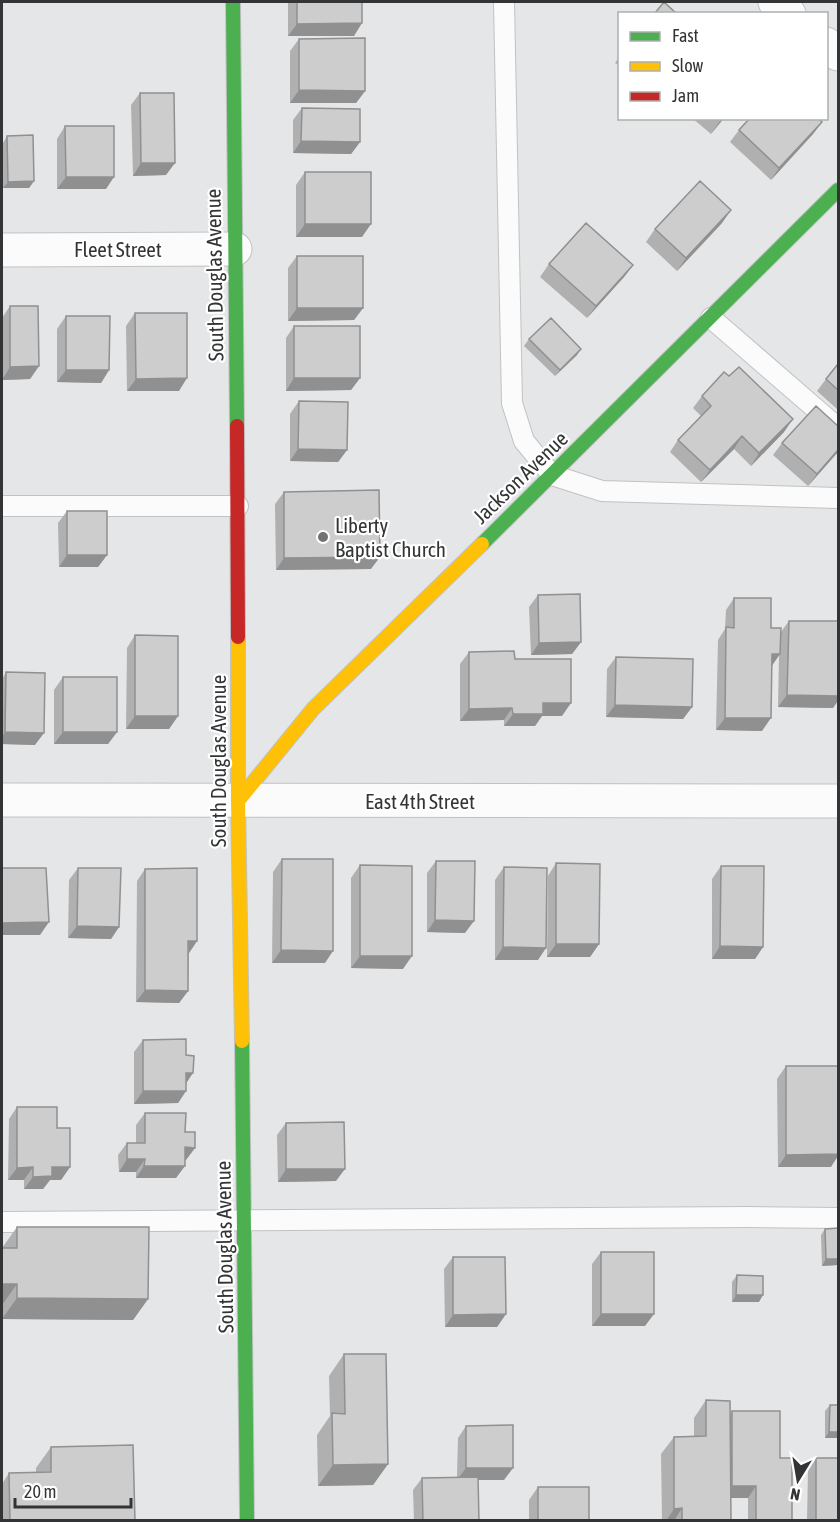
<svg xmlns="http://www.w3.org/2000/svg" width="840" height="1522" font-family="'Asap Condensed',sans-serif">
<rect width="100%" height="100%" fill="#e5e6e7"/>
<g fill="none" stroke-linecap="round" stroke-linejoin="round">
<defs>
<path id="lane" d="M504,2L512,403L524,441L552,475L602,491L838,498
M711,318L838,428
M2,506H238
M2,1222L749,1217L838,1218"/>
<path id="street" d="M775,2L789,14
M826,44L838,54
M2,250L235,249
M2,800L838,801"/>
<path id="fast" d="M233,2L237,426
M482,544L838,190
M242,1041L247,1520"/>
<path id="slow" d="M238,637V801L242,1041
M238,801L313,709L482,544"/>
<path id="jam" d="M237,426L238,637"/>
</defs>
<use href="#lane" stroke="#c1c2c3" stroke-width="22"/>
<use href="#street" stroke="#c1c2c3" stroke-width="35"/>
<use href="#fast" stroke="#c1c2c3" stroke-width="16"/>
<use href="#slow" stroke="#c1c2c3" stroke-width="16"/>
<use href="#jam" stroke="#c1c2c3" stroke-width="16"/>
<use href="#lane" stroke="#fbfbfb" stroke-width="20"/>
<use href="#street" stroke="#fbfbfb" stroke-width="33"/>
<use href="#fast" stroke="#4caf50" stroke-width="14"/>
<use href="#slow" stroke="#ffc107" stroke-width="14"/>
<use href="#jam" stroke="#c62828" stroke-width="14"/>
</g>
<path fill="#b1b0b0" d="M288,2H362L354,36H288Z
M299,39L365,91L356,103H290V51Z
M620,56V66L615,63Z
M140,93L166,175L133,176L131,105Z
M302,108L360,142L351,154L293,153V120Z
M692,118H724L711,134Z
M822,122L813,134L771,180L730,142L739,130Z
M65,126L106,189H57V139Z
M7,136L34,181L29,188H3V143Z
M305,172L362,237H296V185Z
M722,223L677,271L646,242L655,229Z
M297,256L363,308L354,320L288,321V268Z
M549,264L633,265L624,277L587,318L540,277Z
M10,306L39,366L30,379L2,380V318Z
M135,313L179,391H127L126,326Z
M66,316L109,370L101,383L57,382V329Z
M294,326L360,378L351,390L286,391V338Z
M529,339L577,355L555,376L524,346Z
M838,364V410L817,391L826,379Z
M729,376L784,432L751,466L734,449L701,482L670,452L678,440L701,416L693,408L702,396Z
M299,401L347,450L338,462L290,461V414Z
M782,443L838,452L808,486L773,455Z
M284,492L371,569L276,570L275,504Z
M67,511L107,555L98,567H59L58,523Z
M538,595L581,642L572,654L531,655L529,607Z
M734,598L771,628L781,632L789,621L833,708L778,707L779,655L771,667L762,731L716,730L718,640L725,629L726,610Z
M135,635L178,716L169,729H126L127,648Z
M469,652L515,659L562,716H542L535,726H504V720L460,721V664Z
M616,657L692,707L683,719L606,717L607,669Z
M6,672L35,745L2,744V679Z
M63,677L117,732L108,744H54V690Z
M282,859L325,963H272L273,872Z
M436,861L465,933L427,932V873Z
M556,863L599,944L590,957H547L548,876Z
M360,865L403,969L351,968V878Z
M721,866L763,947L755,959H712V879Z
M504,867L538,960H495V880Z
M78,868L119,927L111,939L68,938L69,880Z
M145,869L197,941L189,953L188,991L179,1003L136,1002L137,881Z
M143,1040L186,1083V1091L178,1103L134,1104V1052Z
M786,1066L831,1167H778L777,1079Z
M17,1107L70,1167L61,1180H50L43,1189H24V1180H8L9,1119Z
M145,1113L185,1132L195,1148L185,1160L176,1178H136V1172H119L118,1155L127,1143H136V1125Z
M286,1123L336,1181L278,1182L277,1135Z
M17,1227L148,1299L133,1320L2,1319V1248Z
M825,1229L838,1265L822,1266L821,1235Z
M601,1252L645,1326H592V1264Z
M453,1257L506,1314L497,1327H445L444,1269Z
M737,1275L759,1302H732V1282Z
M344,1354L388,1464L373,1485L318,1486L317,1435L330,1416L329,1376Z
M706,1400L730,1413L732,1411L780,1458L792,1521H748V1498H731V1521H662L661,1454L674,1437H694V1418Z
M830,1405L838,1438H825V1411Z
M466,1426L504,1480H478L479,1521H414L413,1490L422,1478L457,1477L458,1438Z
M51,1447L135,1521H2V1484L9,1473L36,1472V1468Z
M816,1458L838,1521H807L808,1470Z
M538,1487L589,1521H529V1500Z"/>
<path fill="#909090" d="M362,23L354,36H288L297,24Z
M299,90L365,91L356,103H290Z
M722,118H724L711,134Z
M822,122L813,134L771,180L779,168Z
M301,141L360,142L351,154L293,153Z
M141,163H175L166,175L133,176Z
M66,177H114L106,189H57Z
M34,181L29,188H3L8,182Z
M731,210L722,223L677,271L686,258Z
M305,224H371L362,237H296Z
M633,265L624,277L587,318L596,306Z
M297,308H363L354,320L288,321Z
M581,349L577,355L555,376L560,370Z
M39,366L30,379L2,380L10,367Z
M66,370H109L101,383L57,382Z
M187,378L179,391H127L136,379Z
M294,378H360L351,390L286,391Z
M793,419L784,432L751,466L759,453Z
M742,436L734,449L701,482L710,470Z
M298,449L347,450L338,462L290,461Z
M838,450V452L808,486L817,474Z
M67,555H107L98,567H59Z
M380,557L371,569L276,570L284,558Z
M581,642L572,654L531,655L539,643Z
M772,654H780L771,667Z
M787,695L838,696V701L833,708L778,707Z
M543,703H571L562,716H542L535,726H504L513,714Z
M615,705L692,707L683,719L606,717Z
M512,708L504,720L460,721L469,709Z
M135,716H178L169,729H126Z
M725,718H771L762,731L716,730Z
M5,732L44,733L35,745L2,744V737Z
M63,732H117L108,744H54Z
M435,920L474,921L465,933L427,932Z
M49,922L40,935H2V923Z
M77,926L119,927L111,939L68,938Z
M188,941H197L189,953Z
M556,944H599L590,957H547Z
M720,946L763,947L755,959H712Z
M503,947L546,948L538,960H495Z
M281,950L333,951L325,963H272Z
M360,956H412L403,969L351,968Z
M145,990L188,991L179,1003L136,1002Z
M186,1073H193L185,1085Z
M143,1091H186L178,1103L134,1104Z
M185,1147L195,1148L186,1160H176Z
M838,1154V1156L831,1167H778L786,1155Z
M127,1159H145L136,1172H119Z
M144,1166H185L176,1178H136Z
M33,1167L24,1180H8L17,1168Z
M52,1167H70L61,1180H50L43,1189H24L33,1177Z
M286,1169H345L336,1181L278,1182Z
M826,1259H838V1265L822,1266Z
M2,1284H17L2,1305Z
M736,1295H763L759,1302H732Z
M17,1298L148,1299L133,1320L2,1319Z
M506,1314L497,1327H445L453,1315Z
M601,1314H654L645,1326H592Z
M829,1432H838V1438H825Z
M388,1464L373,1485L318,1486L333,1465Z
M466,1468H513L504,1480H457Z
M732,1486H756L748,1498H723Z
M682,1508L674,1521H666L674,1509Z"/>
<path fill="#cecdcd" stroke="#909090" stroke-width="1.5" d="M297,2H362V23L297,24Z
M664,2L677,14H654Z
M365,38V91L299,90V39Z
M140,93H174L175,163H141Z
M302,108L360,109V142L301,141Z
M750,118H818L822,122L779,168L739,130Z
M65,126H114V177H66Z
M33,135L34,181L8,182L7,136Z
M305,172H371V224H305Z
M700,181L731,210L686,258L655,229Z
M586,223L633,265L596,306L549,264Z
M297,256H363V308H297Z
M10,306H38L39,366L10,367Z
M135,313H187V378L136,379Z
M66,316H110L109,370H66Z
M551,318L581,349L560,370L529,339Z
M294,326H360V378H294Z
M838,364V390L826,379Z
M739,367L793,419L759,453L742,436L710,470L678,440L711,406L702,396L724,372L729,376Z
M299,401L348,402L347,450L298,449Z
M816,406L838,426V450L817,474L782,443Z
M379,490L380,557L284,558V492Z
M67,511H107V555H67Z
M580,594L581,642L539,643L538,595Z
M734,598H771V628H781L780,654H772L771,718H725L726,627L734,628Z
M789,621H838V696L787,695Z
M135,635L178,636V716H135Z
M514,651L515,659H571V703H543V714H513L512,708L469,709V652Z
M616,657L693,659L692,707L615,705Z
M6,672L45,673L44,733L5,732Z
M63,677H117V732H63Z
M282,859H333V951L281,950Z
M436,861H475L474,921L435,920Z
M556,863L600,864L599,944H556Z
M360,865L412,866V956H360Z
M721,866H764L763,947L720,946Z
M504,867L547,868L546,948L503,947Z
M2,868H46L49,922L2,923Z
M78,868H121L119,927L77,926Z
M197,868V941H188V991L145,990V869Z
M186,1039V1055L194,1056L193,1073H186V1091H143V1040Z
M786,1066H838V1154L786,1155Z
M17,1107H57V1128H70V1167H52V1176L33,1177V1167L17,1168Z
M145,1113H186L185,1132H195V1148L185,1147V1166H144L145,1159H127V1143H145Z
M344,1122L345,1169H286V1123Z
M17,1227H149L148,1299L17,1298V1284H2V1248H17Z
M838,1228V1259H826L825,1229Z
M601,1252H654V1314H601Z
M453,1257H505L506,1314L453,1315Z
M737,1275L763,1276V1295H736Z
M344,1354H386L388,1464L333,1465L332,1413L345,1414Z
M706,1400L730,1401L731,1521H682V1508L674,1509V1437L706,1436Z
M830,1405H838V1432H829Z
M732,1411H780V1458H792V1521H756V1486H732Z
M513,1425V1468H466V1426Z
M133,1445L135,1521H10L9,1473L51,1472V1447Z
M816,1458H838V1521H816Z
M478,1477L479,1521H423L422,1478Z
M538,1487H589V1521H538Z"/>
<circle fill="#717273" stroke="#fff" stroke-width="2" cx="323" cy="537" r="6"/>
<g text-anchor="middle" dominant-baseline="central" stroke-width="4.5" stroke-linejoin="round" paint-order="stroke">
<g font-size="21" fill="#333435" stroke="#fff">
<text x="118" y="249">Fleet Street</text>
<text transform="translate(214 275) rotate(-91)">South Douglas Avenue</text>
<text transform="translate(520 477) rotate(-44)">Jackson Avenue</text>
<text transform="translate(218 761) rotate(-90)">South Douglas Avenue</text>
<text x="420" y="801">East 4th Street</text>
<text transform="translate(224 1247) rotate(-91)">South Douglas Avenue</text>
</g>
<g font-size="21" fill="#333435" stroke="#fff" text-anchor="start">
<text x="335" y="525">Liberty<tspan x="335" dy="24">Baptist Church</tspan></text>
</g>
</g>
<rect width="840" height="1522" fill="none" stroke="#333435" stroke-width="6"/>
<rect x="618" y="12" width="210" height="108" fill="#ffffff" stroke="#adaeae" stroke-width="1.5"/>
<rect x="630" y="32" width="30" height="9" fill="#4caf50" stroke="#adaeae" stroke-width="1.5"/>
<text x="672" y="42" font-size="18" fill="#333435">Fast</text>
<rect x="630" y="62" width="30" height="9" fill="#ffc107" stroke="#adaeae" stroke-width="1.5"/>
<text x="672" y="72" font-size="18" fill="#333435">Slow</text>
<rect x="630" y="92" width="30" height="9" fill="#c62828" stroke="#adaeae" stroke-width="1.5"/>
<text x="672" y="102" font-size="18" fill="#333435">Jam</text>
<g transform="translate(798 1480) rotate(191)" stroke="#ffffff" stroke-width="4.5" paint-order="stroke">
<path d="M0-4.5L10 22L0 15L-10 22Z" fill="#333435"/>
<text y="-9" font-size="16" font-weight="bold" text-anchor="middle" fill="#333435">N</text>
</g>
<path d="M15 1498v9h116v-9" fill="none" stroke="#333435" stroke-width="3"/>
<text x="24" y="1498" font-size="18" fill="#333435" stroke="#ffffff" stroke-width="4.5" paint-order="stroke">20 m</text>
</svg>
